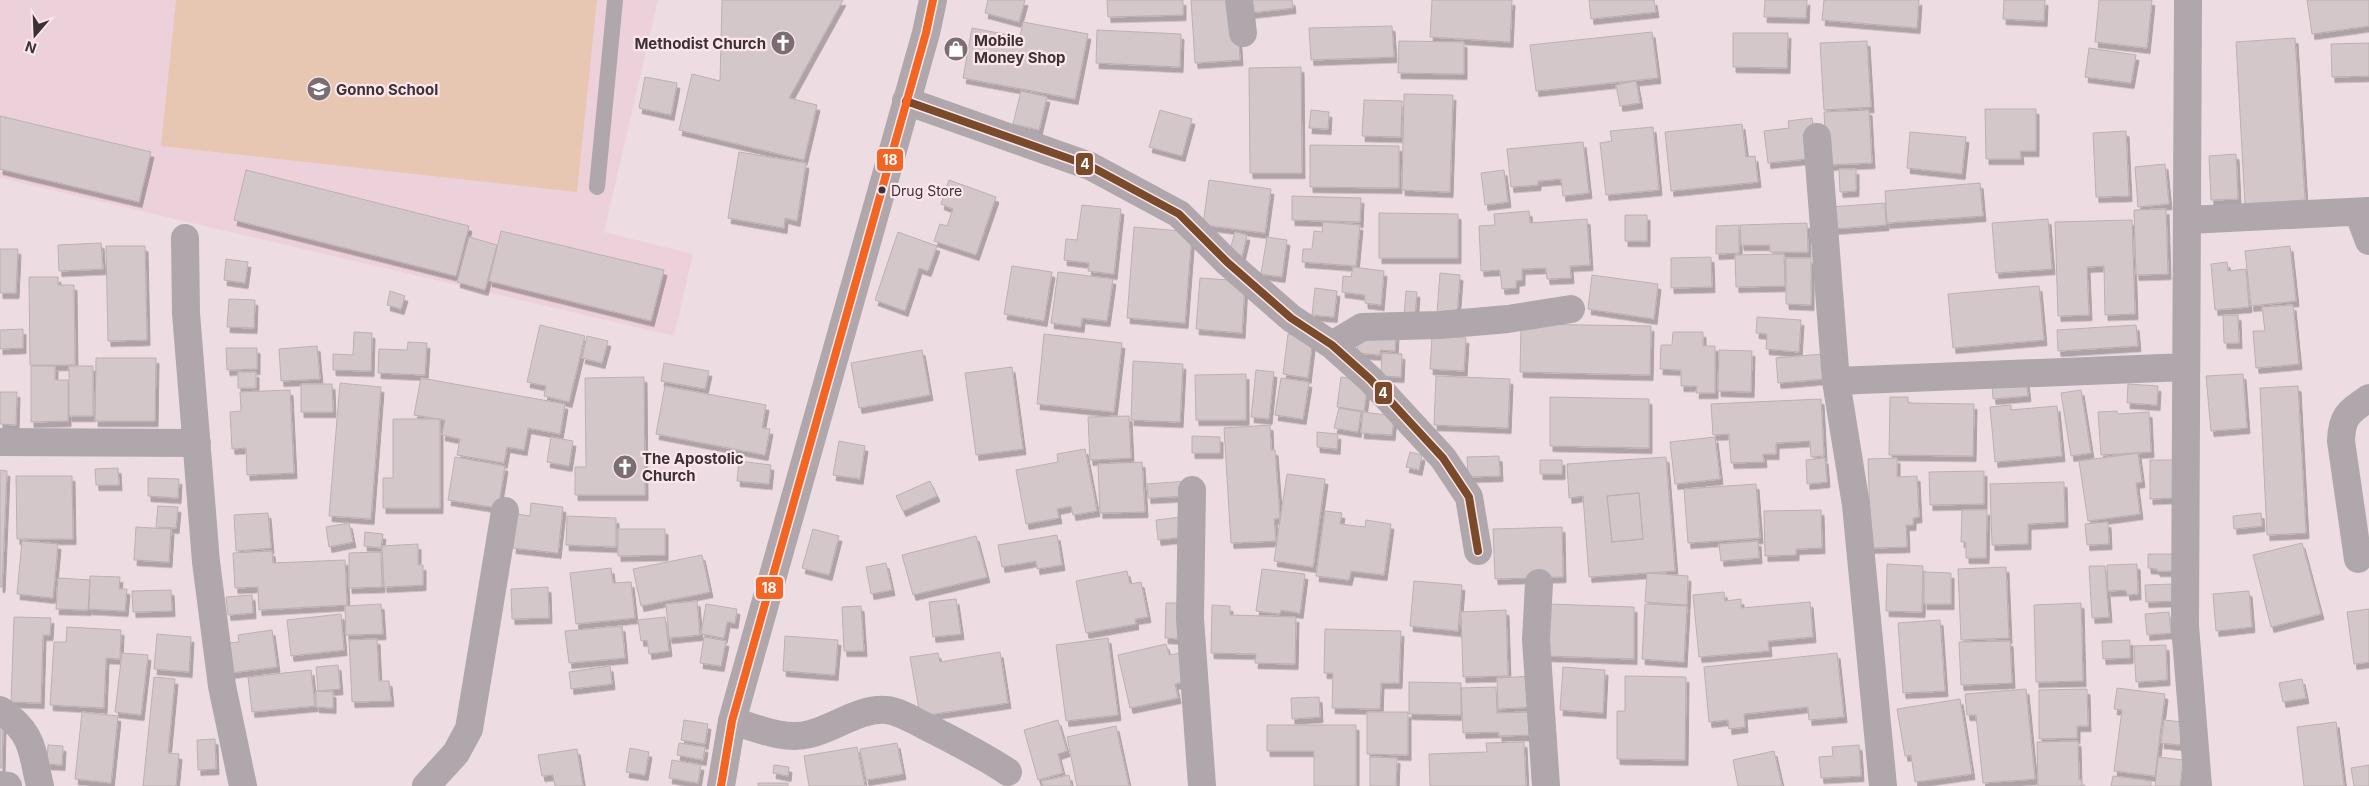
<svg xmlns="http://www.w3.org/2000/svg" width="2369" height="786" font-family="Inter,sans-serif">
<defs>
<filter id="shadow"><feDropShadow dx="3" dy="5.5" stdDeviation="0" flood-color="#0004"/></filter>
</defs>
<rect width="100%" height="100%" fill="#eddde2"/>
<path fill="#ecd1da" d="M0,0H658L604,232L693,254L674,336L0,178Z"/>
<path fill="#e7c6b2" d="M176,0H597L577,192L161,146Z"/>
<path fill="#d4c7ca" stroke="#bcb0b1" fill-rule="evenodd" filter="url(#shadow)" d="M722,0H843L789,98L817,105L804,160L679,130L692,74L720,81Z
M988,0H1025L1019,22L985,13Z
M1107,0H1183V15L1108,17Z
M1191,0H1236L1240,60L1195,63Z
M1249,0H1292L1293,8L1250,13Z
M1432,0H1512L1510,42L1430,37Z
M1589,0H1654L1656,12L1591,19Z
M1765,0H1807L1806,18L1764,17Z
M1824,0H1919L1917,28L1822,20Z
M2004,0H2045L2044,21L2003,19Z
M2099,0H2152L2147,48L2095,42Z
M2307,0H2369V26L2312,34Z
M1023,22L1088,34L1075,99L963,78L972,28L1020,37Z
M1392,26L1394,57L1311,60L1309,28Z
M1097,30L1181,34L1180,67L1096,63Z
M1652,32L1658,78L1536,91L1530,45Z
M1733,33H1788L1787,68L1733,67Z
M2295,38L2305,200L2245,204L2236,42Z
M1399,41L1464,42V74L1398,73Z
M1867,41L1871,107L1824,110L1820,43Z
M2369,43V76L2332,77L2331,44Z
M2089,48L2136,55L2131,83L2085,77Z
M1301,67L1302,173H1250L1249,68Z
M645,77L677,83L671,115L639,108Z
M1636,81L1640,103L1620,106L1616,85Z
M1021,91L1047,97L1039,130L1013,124Z
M1404,94L1453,95L1450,192L1402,190Z
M1364,100L1402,101L1401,137L1362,136Z
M1985,109H2036V151H2020L2021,159H1986Z
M1160,110L1192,119L1182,156L1149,147Z
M1311,110L1329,112L1328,129L1309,128Z
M1869,110L1872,163L1827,165L1824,112Z
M0,116L151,152L139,202L0,169Z
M1812,118L1814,133L1803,134L1806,159L1768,163L1764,131L1789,128L1788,121Z
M1742,124L1746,157L1755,156L1758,182L1671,191L1665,132Z
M1653,127L1659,190L1606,195L1600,143L1612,141L1610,131Z
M2126,131L2129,196L2096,197L2093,133Z
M1910,132L1966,137L1962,174L1907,168Z
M1583,142L1589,193L1563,196L1561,179L1538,181V185L1511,187L1507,149Z
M1310,145L1399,146V188L1310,187Z
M739,152L806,163L797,221L785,218L784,228L728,218Z
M2236,154L2238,199L2211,200L2209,156Z
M2165,164L2169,204L2138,207L2135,167Z
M1839,169H1856V191L1840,192Z
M246,170L469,226L456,276L234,220Z
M1504,170L1508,202L1485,205L1481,173Z
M949,180L996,197L976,255L934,241L940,224L947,226L953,209L941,204Z
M1209,180L1271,189L1265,233L1203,225Z
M1980,183L1983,216L1887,223L1885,191Z
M1292,196L1361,198L1360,222L1292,220Z
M1885,203L1886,225L1832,229L1830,207Z
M1082,205L1121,209L1114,274L1088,271L1089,263L1064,260L1066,239L1077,240Z
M2166,209L2168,274L2136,275L2134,210Z
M1529,211L1530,223L1587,219L1590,265L1570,266L1571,278L1547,279L1546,268L1522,269V280L1516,281V288L1502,289L1500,270L1481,271L1479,226L1495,225L1494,214Z
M1379,213L1458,214V258H1379Z
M1625,215H1647V241H1625Z
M2048,219L2052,269L1996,273L1992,223Z
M2132,220L2135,314L2105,315L2104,266L2087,267L2089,315L2058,316L2055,222Z
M1323,222L1360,225L1356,266L1302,262L1303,249H1312L1314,231L1322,232Z
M1807,223L1808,252H1770V245H1741L1740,225Z
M1739,225V253L1716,254V226Z
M1134,227L1192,232L1185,323L1127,318Z
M501,231L664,270L651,321L489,281Z
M898,232L937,246L928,271L919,268L905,311L875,300Z
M1235,232L1247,235L1241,260L1228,257Z
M469,237L497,245L485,290L457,282Z
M1267,237L1287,240L1282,277L1261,274Z
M101,243L103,269L59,271L58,245Z
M106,246H145L147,340L108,341Z
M2290,246L2296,301L2251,306L2245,251Z
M0,249H18L16,293H0Z
M1784,254L1785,286L1736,287L1735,255Z
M1711,257L1712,287L1671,288V258Z
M1786,258H1811V305L1786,304Z
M226,259L248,262L245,283L224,280Z
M2227,262L2228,271L2246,269L2249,307L2215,310L2211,264Z
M1012,266L1052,272L1044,321L1004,314Z
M1353,267L1384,271L1381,305L1365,303V295L1342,292L1343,276L1351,277Z
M1058,272L1113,279L1107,321L1082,318L1081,327L1051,323Z
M1440,273L1460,275L1457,314L1437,312Z
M1592,275L1658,284L1654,319L1588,309Z
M29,277H58V285H74L75,365H30Z
M1200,278L1245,281L1242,333L1196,329Z
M2039,286L2044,340L1953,348L1948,294Z
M1315,288L1337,291L1334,317L1312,315Z
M390,291L405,296L401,309L387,305Z
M1406,291L1417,292L1415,316L1404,315Z
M229,299L255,300L254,328L227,327Z
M2293,305L2299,364L2256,368L2253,331H2265L2262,307Z
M2223,315H2238L2239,343H2224Z
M1757,317L1801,320L1799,352L1766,349L1767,334L1756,333Z
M1521,324L1651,326L1650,375L1520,372Z
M540,325L585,336L569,402L544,396L546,386L527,382Z
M2136,325L2138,346L2058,351L2057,330Z
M23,329V348L0,349V330Z
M354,332L372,333L371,371L333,370V354L353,355Z
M1359,332L1396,334L1395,351L1380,350V355L1357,353Z
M1673,332H1703V346H1715V393H1696L1697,386H1681V370L1660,369L1661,345H1672Z
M1044,334L1122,343L1114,412L1037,404Z
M1288,334L1313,337L1308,378L1283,374Z
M587,336L608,341L602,363L582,358Z
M1432,336L1466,338L1464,371L1430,369Z
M408,342L427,343L425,375L378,373L379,349L407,350Z
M317,346L320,379L281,381L279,349Z
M226,348H257V369L227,370Z
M922,350L930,395L859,408L851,363Z
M1719,350L1752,351L1751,392L1718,391Z
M1382,353L1402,354L1401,377L1381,376Z
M1823,354L1824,379L1778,383L1776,358Z
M96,358H156L155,421H95Z
M1133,361L1183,364L1180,422L1131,420Z
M664,363L709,371L705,389L661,381Z
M31,366H55V380H68V421L31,422Z
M69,366H93V416H69Z
M1012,367L1023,449L976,455L965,373Z
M1256,370L1274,372L1269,419L1251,417Z
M238,372H256V388H238Z
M1246,374V420H1196L1195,375Z
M2243,374L2247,428L2211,431L2206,376Z
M1436,376L1510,379L1508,428L1434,425Z
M644,377L645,495H575V467H586L585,378Z
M1341,377L1368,381L1364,411L1337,407Z
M421,378L565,404L560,434L528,428L524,450L507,447L504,463L457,455L460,439L442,435L445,420L414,415Z
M1281,378L1309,382L1303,419L1275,415Z
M2026,380L2028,396L1993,399L1992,383Z
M340,383L381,387L371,519L329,516Z
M301,384H332L333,412H301Z
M2128,384L2158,386L2157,405L2127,403Z
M665,386L766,405L762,428L770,429L765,455L656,434Z
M2298,386L2306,533L2267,535L2260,388Z
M290,390L294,473L247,475L246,448L232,449L230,412L241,411L240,392Z
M2081,390L2091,453L2071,456L2061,393Z
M0,392H17L16,425L0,424Z
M1550,397L1649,399V448L1550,446Z
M1890,397H1908V403L1974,404L1973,456L1889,455Z
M1821,399L1824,456L1811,457L1810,441L1776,443V454H1763L1764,462L1731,463L1729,434L1713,435L1711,404Z
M2011,405V410L2057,406L2062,456L1995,462L1990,407Z
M1339,408L1361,412L1358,432L1334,428Z
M2117,411L2118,414L2149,412L2151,452L2101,455L2098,412Z
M1363,412L1394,416L1392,435L1361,433Z
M1129,416L1131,458L1090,460L1088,417Z
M393,419H440V508H383V478H393Z
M1270,425L1271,450H1275L1280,518L1274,519L1276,541L1231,543L1224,428Z
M1317,432L1338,434L1337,449L1317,447Z
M1192,436L1220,437V453H1192Z
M551,437L573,441L569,466L547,462Z
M1715,437L1720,479L1675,484L1670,442Z
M839,441L865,446L860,479L833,475Z
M1085,449L1097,511L1073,515L1071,506L1057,509L1059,518L1026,524L1016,470L1058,462L1057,454Z
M1410,452L1422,455L1419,470L1406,467Z
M2138,453L2142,482L2136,483L2140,514L2088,521L2079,461Z
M1499,456L1500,476L1468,477L1467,457Z
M455,457L505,466L498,508L448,500Z
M1666,457L1675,571L1589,577L1583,496L1569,498L1567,464ZM1639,493L1643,539L1612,542L1607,496Z
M1825,458L1827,482L1807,484L1806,460Z
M1897,458V477L1917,476L1919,517L1913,518V525H1906L1907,547L1871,548L1868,459Z
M1540,460H1562V474H1540Z
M2150,460H2173V498L2150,499Z
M739,461L771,465L769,484L737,481Z
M1142,462L1145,512L1100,513L1098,464Z
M118,468L119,485H96L95,469Z
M0,470L7,471L2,587H0Z
M1984,471V504L1930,505L1929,472Z
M1287,474L1325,479L1313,567L1274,561Z
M16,476H72L73,539H17Z
M148,478L179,479L178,498L148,496Z
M930,481L937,496L903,511L896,496Z
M1187,481L1188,496L1148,498L1147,484Z
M2064,482L2065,522L2028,524V544L1992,545L1990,484Z
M1756,484L1760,538L1688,543L1684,489Z
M1639,493L1643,539L1612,542L1607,496Z
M531,503L563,507L558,553L513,548L517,514L530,516Z
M158,506L178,507L176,528L156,527Z
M1821,510L1822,548L1796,549V555L1765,556L1764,511Z
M1962,510H1987L1986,558H1966V542H1961Z
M1325,511L1342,513L1340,524L1365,527L1366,520L1391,524L1384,575L1351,571L1349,580L1316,576Z
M268,513L271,548L236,551L234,515Z
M2261,513L2262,526L2234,529L2233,516Z
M567,516L616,518V547L566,545Z
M1181,517L1184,537L1158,540L1156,520Z
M2108,522L2109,544L2087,545L2085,524Z
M349,523L353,542L329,547L326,527Z
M136,527L171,529L169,562L134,560Z
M1562,527L1563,577L1495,579L1493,529Z
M618,529H665V555L618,556Z
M813,529L839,536L829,575L802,568Z
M365,532L383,534L381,548L364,546Z
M1057,535L1062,565L1037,569L1036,561L1002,567L998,545Z
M976,536L987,577L913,595L902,555Z
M22,541L58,544L53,598L17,594Z
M1758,541L1759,558L1721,561L1719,544Z
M2302,543L2321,614L2271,627L2253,555Z
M418,544V565H423V585L384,587L382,546Z
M272,551L273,563L345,560L347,605L259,610L258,587L235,588L233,553Z
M381,552L382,587L349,588V553Z
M2148,554H2174V571H2157V569L2148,568Z
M702,555L710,592L641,606L633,569Z
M886,563L892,590L871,594L866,567Z
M1887,564L1923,566L1922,612L1886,611Z
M2137,564L2138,594L2127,595L2126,590L2108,591L2107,565Z
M2089,566H2105L2109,617L2092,618Z
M2006,567L2009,638L1961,640L1958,569Z
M611,568L613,583L631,582L635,618L576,624L570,573Z
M1262,569L1305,574L1300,613L1281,610L1280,614L1256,611Z
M1127,571L1130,584L1141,582L1148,617L1135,619L1136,624L1086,633L1076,581Z
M1924,572L1951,573V604H1924Z
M1647,573L1688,576L1687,605L1645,602Z
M90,576L120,577L119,589H127L125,611L89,609Z
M58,578L90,580L88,610L56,609Z
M1414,581L1462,585L1458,631L1410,626Z
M2174,584L2175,601L2146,602L2145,585Z
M548,587L549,618L512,619L511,589Z
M171,590L172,611L133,612L132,591Z
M2249,591L2252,627L2216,631L2213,594Z
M1724,592L1725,601L1741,599V608L1810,602L1813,637L1768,641L1769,651L1699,657L1693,595Z
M252,595L253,613L228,615L226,597Z
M956,599L961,634L933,637L929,602Z
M697,601L700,635L669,638L666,604Z
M1166,603H1183L1182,639L1165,638Z
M2081,603L2083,681L2036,682L2034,605Z
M381,604L383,634L346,635L345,606Z
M706,604L737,609L735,623L727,622L724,638L701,634Z
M1549,604L1634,607V659L1547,656Z
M1645,604L1687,606L1684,662L1642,659Z
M1212,605L1230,606V615L1296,617L1295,664L1255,663L1256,654L1211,653Z
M861,606L864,651H844L842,607Z
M2369,609V662L2354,664L2347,612Z
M1506,610L1508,676L1463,677L1461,612Z
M2169,612L2171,633L2147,635L2145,614Z
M341,614L344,650L291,656L287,620Z
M14,617L51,618L50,635H43L41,703L11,702Z
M665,617L669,651L649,654L647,640L641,641L638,620Z
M1940,620L1945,691L1903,693L1898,623Z
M622,626L625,658L569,663L565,631Z
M67,627L121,630L120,659L106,658L104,708L50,705L54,642H66Z
M1325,629L1401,631L1399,683H1381L1380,709L1332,708L1333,673H1324Z
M272,630L277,667L230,673L226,643L239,642L238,635Z
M157,634L191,637L189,672L154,669Z
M785,636L838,640L835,675L783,671Z
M704,637L726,641L721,666L700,663Z
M1108,638L1118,715L1066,721L1056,645Z
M377,639L379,681H389L391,701L352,702L349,640Z
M2130,640V658L2103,659L2102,641Z
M2010,641L2012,683L1961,685L1959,642Z
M1166,644L1169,655L1181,653L1187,681L1175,684L1178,698L1130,708L1118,655Z
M2166,645L2167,680L2136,682L2134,646Z
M1000,652L1008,703L920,716L910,657L938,653L940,662Z
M122,653L148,655L141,715L115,712Z
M1837,653L1844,717L1809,720L1808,707L1744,714L1745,727L1729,729L1728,720L1709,722L1704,667Z
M338,665L340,689L318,691L316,667Z
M610,666L612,684L571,689L569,672Z
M1563,667L1605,670L1603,713L1560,710Z
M311,670L315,706L252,712L248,677Z
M1534,676L1535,707L1498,709L1497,678Z
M1625,676L1686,677L1685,760L1617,759V711H1625Z
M154,677L175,679L168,753L179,754L176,786H143Z
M2302,679L2306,698L2283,702L2279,683Z
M1409,682L1461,683V715L1409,714Z
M1496,687L1497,713L1530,712L1531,735L1499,736V732L1463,733L1461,688Z
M2117,688L2165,694L2155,776L2114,771L2122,710L2114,709Z
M2026,689L2035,779L1983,783L1976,715H1967L1965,694Z
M2087,689L2088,726H2077V738L2039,739V690Z
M316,691L333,692V708L316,707Z
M1319,697L1320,717L1292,719L1291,698Z
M1960,699L1972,774L1915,782L1911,755L1905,756L1897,709Z
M82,712L118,716L111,783L75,779Z
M1367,712H1408V755L1367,754Z
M684,720L708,724L705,744L681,740Z
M1058,720L1067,751L1058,754L1063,773L1038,780L1024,730Z
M2164,720L2182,722L2180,745L2161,743Z
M2336,722L2344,786H2304L2297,727Z
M0,725H3L2,768H0Z
M1267,725H1356V786H1314V751H1267Z
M1116,726L1129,786H1077L1067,737Z
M215,739L216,769L198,770L197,740Z
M2078,741L2079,780H2082V786H2038L2037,742Z
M1524,742L1526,786H1430L1429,754L1487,752L1486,743Z
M679,743L705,747L703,760L677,755Z
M897,743L903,774L866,780L860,749Z
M48,745L63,746L62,765L47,764Z
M1859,745L1861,776L1821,778L1819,757L1833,756L1832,747Z
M857,747L865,786H809L804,756Z
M630,748L649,752L645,775L626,772Z
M577,749L583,786H555L553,775L542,776L538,755Z
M1774,751L1782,786H1738L1733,760Z
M1370,757L1397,758L1396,786H1370Z
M2158,757L2183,760L2180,786H2155Z
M672,760L701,765L698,783L669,778Z
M774,765L789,767L788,776L773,773Z
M2369,765V786H2354L2351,768Z
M1069,775L1071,786H1043L1041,781Z
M2113,776L2151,781V786H2111Z
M758,783H788V786H758Z"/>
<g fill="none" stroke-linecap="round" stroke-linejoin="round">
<path stroke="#afa7ab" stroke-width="16" d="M597,187L615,0"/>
<path stroke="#afa7ab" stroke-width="28" d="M1239,0L1243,33
M2188,0L2185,626L2198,786
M906,101L1090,166L1179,214L1227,262L1291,318L1332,345L1370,379L1443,458L1469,497L1478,551
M1817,137L1836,381L1856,505L1883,786
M2358,212L2369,241
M2188,220L2369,211
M185,238L186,313L206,562L222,686L243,786
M1332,345L1362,327L1439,325L1508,319L1571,309
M1836,381L2186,367
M0,442L197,443
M1192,490L1190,619L1202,786
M2358,559L2341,441C2342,415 2349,412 2369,398
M1539,583L1536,640L1546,786
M0,710C34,734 31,748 40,786
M732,721C757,728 784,741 810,734C835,728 859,708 886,710C899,711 913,720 925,726C953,740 981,754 1008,772
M0,785L8,786
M426,786L456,753L469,729L505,511
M721,786L732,721L926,33L933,0"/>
<defs>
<path id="bus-1" d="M906,101L1090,166L1179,214L1227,262L1291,318L1332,345L1370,379L1443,458L1469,497L1478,551"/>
<path id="bus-2" d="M721,786L732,721L926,33L933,0"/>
</defs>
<use href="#bus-1" stroke="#fce6ec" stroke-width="11"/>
<use href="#bus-2" stroke="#fce6ec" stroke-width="11"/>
<use href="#bus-1" stroke="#7a4b2a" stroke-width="8"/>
<use href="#bus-2" stroke="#f26522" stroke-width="8"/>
</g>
<defs>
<symbol id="church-disc" viewBox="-11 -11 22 22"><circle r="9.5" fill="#7a6e72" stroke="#fce6ec"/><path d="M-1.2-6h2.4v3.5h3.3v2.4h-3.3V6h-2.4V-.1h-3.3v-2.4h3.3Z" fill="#fff"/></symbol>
<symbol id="shop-disc" viewBox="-11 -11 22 22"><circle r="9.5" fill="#7a6e72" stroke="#fce6ec"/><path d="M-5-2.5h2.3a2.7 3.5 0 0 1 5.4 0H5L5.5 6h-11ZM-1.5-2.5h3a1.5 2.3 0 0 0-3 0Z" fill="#fff"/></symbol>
<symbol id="school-disc" viewBox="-11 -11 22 22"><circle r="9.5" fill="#7a6e72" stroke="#fce6ec"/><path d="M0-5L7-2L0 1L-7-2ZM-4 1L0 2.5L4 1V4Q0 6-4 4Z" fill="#fff"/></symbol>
</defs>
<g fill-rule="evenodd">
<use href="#church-disc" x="769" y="29" width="28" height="28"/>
<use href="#shop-disc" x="942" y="35" width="28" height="28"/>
<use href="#school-disc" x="305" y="75" width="28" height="28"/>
<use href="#church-disc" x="611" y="453" width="28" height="28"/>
</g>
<circle fill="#3c3235" stroke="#fce6ec" stroke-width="2" cx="882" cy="190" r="4.5"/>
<g text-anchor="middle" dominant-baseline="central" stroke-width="4.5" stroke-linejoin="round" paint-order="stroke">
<g font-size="14" fill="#3c3235" stroke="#fce6ec" text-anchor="start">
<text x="891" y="190">Drug Store</text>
</g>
<g font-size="15" font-weight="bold" fill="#3c3235" stroke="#fce6ec" text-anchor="start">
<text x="974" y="40">Mobile<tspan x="974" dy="17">Money Shop</tspan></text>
<text x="766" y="43" text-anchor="end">Methodist Church</text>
<text x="336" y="89">Gonno School</text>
<text x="642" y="458">The Apostolic<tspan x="642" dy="17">Church</tspan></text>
</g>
</g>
<g stroke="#fce6ec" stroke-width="2">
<rect x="876" y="148" width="28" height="24" rx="5" fill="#f26522"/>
<rect x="1075" y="152" width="19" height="24" rx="5" fill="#7a4b2a"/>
<rect x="1374" y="381" width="19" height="24" rx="5" fill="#7a4b2a"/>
<rect x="755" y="576" width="29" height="24" rx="5" fill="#f26522"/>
</g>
<g font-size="14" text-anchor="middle" font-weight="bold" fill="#fff">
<text x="890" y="165">18</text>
<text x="1085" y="169">4</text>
<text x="1383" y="398">4</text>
<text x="769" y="593">18</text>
</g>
<g transform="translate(35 35) rotate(199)" stroke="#fce6ec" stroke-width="4" paint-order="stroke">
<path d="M0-4L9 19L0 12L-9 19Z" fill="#3c3235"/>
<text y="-8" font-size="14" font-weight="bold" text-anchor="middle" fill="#3c3235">N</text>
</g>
</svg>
